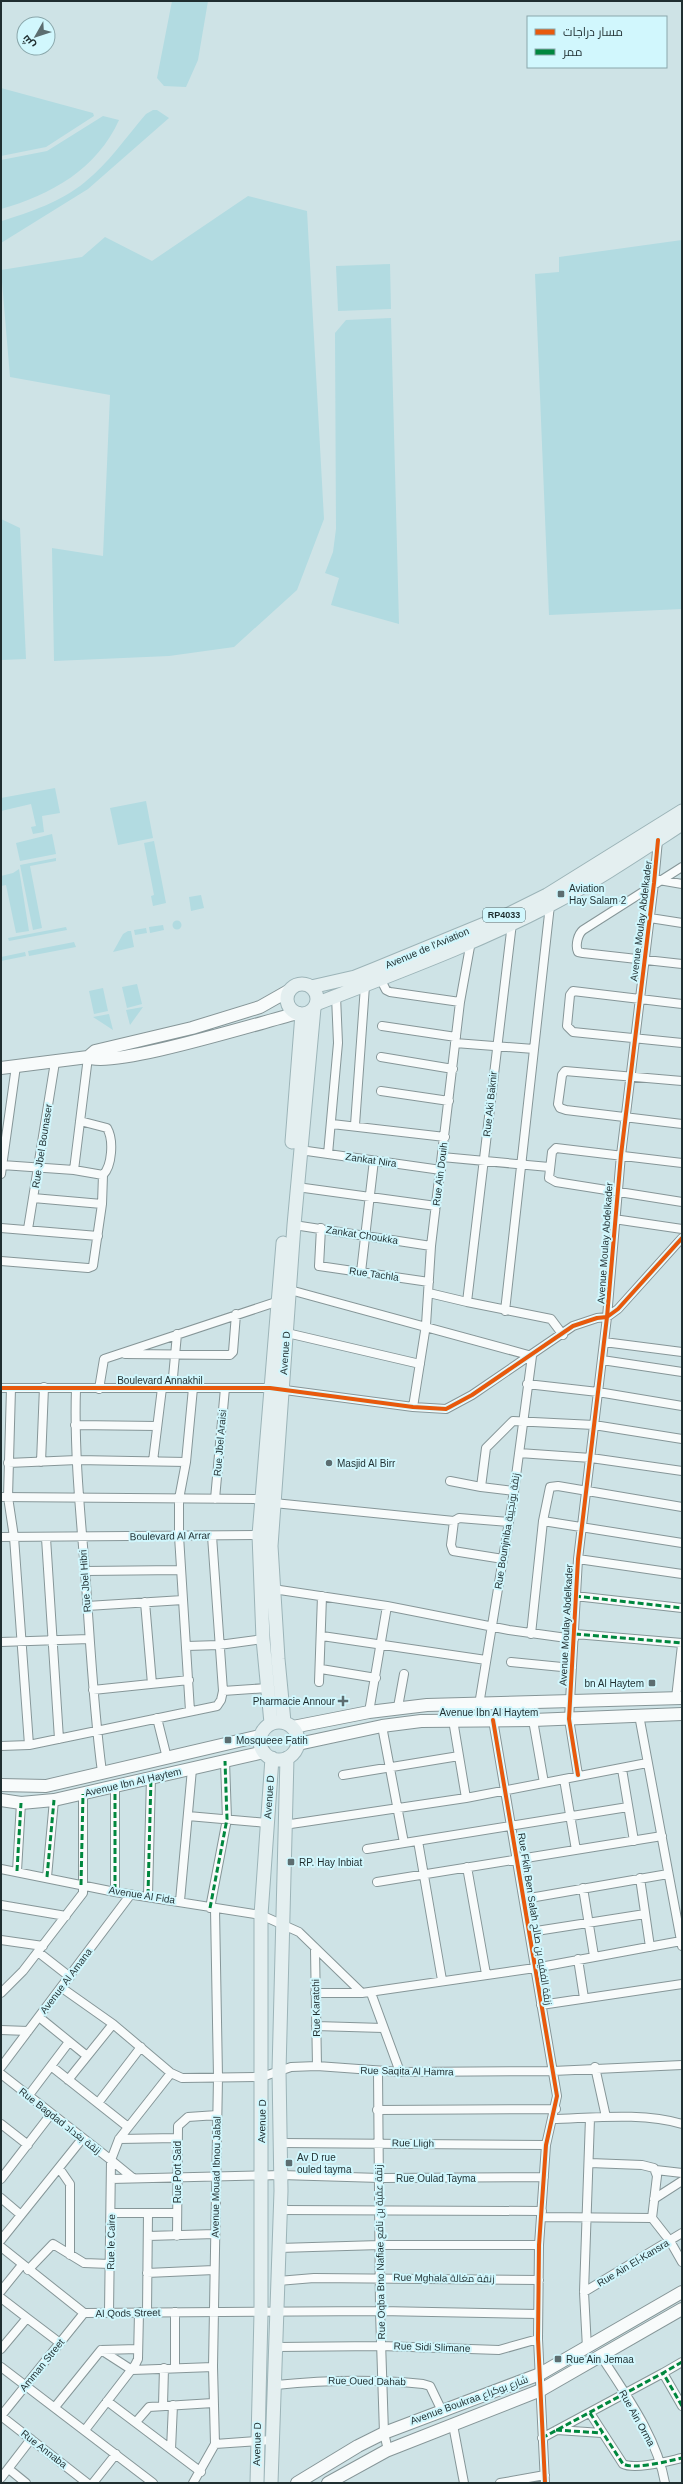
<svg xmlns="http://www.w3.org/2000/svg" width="683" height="2484" font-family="Helvetica,Cairo,sans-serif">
<rect width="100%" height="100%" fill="#cee3e6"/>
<path fill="#b2dbe1" d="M172,1H208L198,60L186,87L164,86L157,78Z
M1,88L93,113L94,116L46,147L1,156Z
M157,110L169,118L88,189L1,243L2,221C30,212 61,202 85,182C109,163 126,137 146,114L153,110Z
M103,116L119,120C97,169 51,195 1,209V160L47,151Z
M248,196L307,211L324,519L297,590L234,647L169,656L54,661L52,548L103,556L110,395L10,377L1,270L82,257L105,237L152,261Z
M682,240V609L549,615L535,274L559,272V257Z
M390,264L391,309L338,311L336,266Z
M391,318L399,624L331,605L339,578L325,573L333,552L336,529L335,333L346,320Z
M1,519L20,528L26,659L1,660Z
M55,788L60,813L42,816L44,832L33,834L31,827L36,826L31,804L1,811V798Z
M146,801L153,838L118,845L110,808Z
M52,834L56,854L20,861L16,843Z
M154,841L166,903L153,906L151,896L154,895L144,843Z
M56,858V861L30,866L42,928L33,930L20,865Z
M19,869L29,931L16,933L6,885L1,886V876L13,873Z
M201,895L204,908L191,911L189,897Z
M172.5 925a4.5 4.5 0 1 1 9 0a4.5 4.5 0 1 1-9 0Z
M163,925L164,930L150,933L149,927Z
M66,927L67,930L9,941L8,938Z
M146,928L147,933L135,935L134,930Z
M128,931H131L134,947L113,952L123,934Z
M74,942L76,947L29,956L28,951Z
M25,952L26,956L1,961V957Z
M137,984L142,1004L127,1008L122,987Z
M103,988L108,1011L94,1014L89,991Z
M143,1007L130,1025L126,1010Z
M109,1014L113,1030L93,1017Z"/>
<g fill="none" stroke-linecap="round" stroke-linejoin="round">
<defs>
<path id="street" d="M682,867L583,930C578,934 575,945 578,952L583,953L682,964
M659,880L682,884
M650,918L682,923
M512,923L467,1302L551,1319L563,1335
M381,980L386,990L390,992L460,1002
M682,1004L573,991L570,995L567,1026L573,1032L682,1043
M382,1026L456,1037
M455,1043L534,1049
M381,1057L453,1069
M682,1081L565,1071L562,1075L558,1104L560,1108L566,1110L682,1124
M381,1091L449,1101
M80,1121L107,1128C114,1140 112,1166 103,1175
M332,1124L445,1137
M355,1125L365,986
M300,1150L441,1170
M328,1154L338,1043L336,996
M442,1157L549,1167
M682,1163L556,1148L552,1152L549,1178L556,1182L682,1202
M2,1165L74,1170L103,1175
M74,1170L88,1057
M1,1174L16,1066
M297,1187L436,1206
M33,1198L102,1204
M614,1219L682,1229
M294,1225L431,1246
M1,1228L98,1236
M321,1228L319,1266L429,1282
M28,1229L55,1062
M1,1261L88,1268L93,1266L102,1204L103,1175
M361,1272L374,1160
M290,1290L532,1356L514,1491L479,1705
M429,1293L467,1302
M505,1311L550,905
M287,1333L420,1364
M604,1342L682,1352
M125,1354L230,1355L233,1352L236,1314
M602,1360L682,1372
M527,1384L598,1392L682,1406
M1,1388H270L413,1407L446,1409L472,1395L573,1326L597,1318L607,1317L618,1309L682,1238
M11,1388L8,1497L14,1537L29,1745
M172,1388L177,1334
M76,1389C74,1449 80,1510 85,1570C90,1638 93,1705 102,1772
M99,1389L104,1359L279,1301
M413,1407L426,1325L431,1246L460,1002L471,941
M75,1425L157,1426
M519,1453L591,1458L682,1471
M153,1461L162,1388
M41,1462L44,1387
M8,1463L77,1460L186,1462
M450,1481L481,1487
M514,1491L481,1487L486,1448L513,1421L594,1425L682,1439
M1,1497L261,1499
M215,1499L225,1388
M274,1503L454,1521
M543,1521L682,1543
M1,1537L259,1535
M46,1538L59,1739
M503,1559L453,1551L451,1545L454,1521L459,1518L509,1522
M578,1559L682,1574
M85,1571L181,1570
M273,1589L387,1606L509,1630L574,1639
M575,1596L682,1608
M145,1602L152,1684
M87,1606L183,1600
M531,1634L543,1521L550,1487L558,1486L682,1507
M575,1634L682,1643
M322,1636L486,1660
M1,1642L89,1639
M187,1646L219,1645L263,1639
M511,1662L572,1668
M321,1669L376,1678
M319,1682L322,1596
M93,1690L189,1680
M223,1691L267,1688
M676,1698L682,1645
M398,1707L404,1674
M190,1711L179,1536V1499L186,1462L193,1388
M369,1712L387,1606
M639,1715L682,1946
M157,1718L167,1758
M453,1720L466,1798
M493,1720L557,2096L546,2145L539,2245L538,2339L545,2483
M533,1720L544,1783
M382,1726L404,1843
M1,1746L29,1745L217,1706L221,1700L223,1691L212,1536
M622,1769L634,1841
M343,1775L459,1756
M578,1775L569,1719L578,1559L607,1317L621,1155L654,883L658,840
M564,1779L576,1850
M115,1785V1892
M188,1816L267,1823
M284,1825L466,1798L647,1763
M418,1841L442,1980
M367,1849L628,1807
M467,1867L486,1974
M1,1869L115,1892L261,1915L299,1932L362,1993L535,1968L681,1941
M17,1871L21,1803
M47,1877L54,1800
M640,1878L650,1947
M377,1882L662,1836
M583,1888L594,1956
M148,1895L151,1777
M524,1899L668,1874
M180,1901L192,1769
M1,1905L66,1916
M210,1908L227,1819L225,1761
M530,1932L645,1914
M1,1940L43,1946
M315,1950L317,2066
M38,1952L70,1977
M578,1959L584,1998
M62,1988L113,2024L171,2073L182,2078L262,2077L291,2067L317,2066L400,2072L553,2071L682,2065
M1,1993L23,1971L83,1893V1794
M315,1993H362
M371,1993L400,2072
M541,2005L682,1984
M39,2017L87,2056
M316,2026L383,2028
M1,2030L28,2031
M51,2066L128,2127
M1,2067L131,1894
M595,2067L606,2117
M378,2072L380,2311L384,2433L388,2450
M1,2074L111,2160L109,2312
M68,2080L113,2024
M29,2095L69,2042
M98,2103L141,2047
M377,2110L556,2109
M552,2119C592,2118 643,2112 682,2124
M1,2124L28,2145
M119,2139L177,2138
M281,2143L546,2145
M590,2163L642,2165L654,2168L657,2176L652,2218
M59,2168L70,2184V2255
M656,2170L682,2173
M133,2178L111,2160L119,2139L171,2073
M1,2179L51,2114
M111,2179L281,2175L380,2178L544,2177
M1,2198L21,2215
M654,2199L682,2181
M280,2210L542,2211
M111,2213H176
M542,2217L652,2218L670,2241L682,2262
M148,2236L215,2234
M177,2236L178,2126L188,2117L217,2115
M1,2240L82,2139
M1,2247L84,2313L380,2311L538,2314
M279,2248L380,2245H539
M28,2270L53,2244L84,2263L110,2264
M147,2273L214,2270
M278,2281L314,2278L539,2280
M1,2291L22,2265
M584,2292L682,2233
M1,2298L27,2318
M147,2312L148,2213
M175,2312V2368
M277,2347L381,2346L499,2350L538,2339
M587,2348L584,2292L590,2118
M1,2349L27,2318L60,2343
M101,2350L132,2370L213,2367
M601,2356C626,2395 657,2437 665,2483
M682,2362L663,2373L682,2406
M1,2367L153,2483
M276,2385C326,2380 374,2379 423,2384L430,2386L442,2411
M107,2401L201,2472
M163,2405L164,2368
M55,2407L101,2350L138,2349
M590,2413L623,2464C635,2470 668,2461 682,2458
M1,2416L84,2313
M1,2416L87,2483
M136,2422L149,2407L213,2403
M453,2425L464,2483
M85,2430L135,2365L138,2359L139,2312
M557,2430L602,2433
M542,2438L663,2373
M215,2444L272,2440
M171,2449L173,2405
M10,2470L26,2483
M1,2478L31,2439
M93,2483L116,2454
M193,2483L215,2444L213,2367L218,2077L215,1909
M500,2483L545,2475"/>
<path id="secondary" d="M88,1057L95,1051L192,1028L260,1007L290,990
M1,1068L88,1057C109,1070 265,1021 298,1013
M293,1727L369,1712L427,1705L682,1698
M298,1744L382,1726L421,1721L533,1720L682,1714
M1,1785L46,1786L260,1736
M1,1800L21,1803L54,1800L264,1752
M297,2483L358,2446L384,2433L540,2374L682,2292
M328,2483L386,2451L541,2390L682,2309"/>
<path id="primary" d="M287 999a15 15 0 1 1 30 0a15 15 0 1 1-30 0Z
M311,987L355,977L375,969L509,914L547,895L682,811
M316,1004C395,973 475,944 550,905C596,881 639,852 682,824
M292,1142L302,1014
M260 1741a19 19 0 1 1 38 0a19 19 0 1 1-38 0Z
M284,1722L278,1659L271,1546L294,1225L314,1008
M271,1723L263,1639L259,1535L283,1243
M257,2483L261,2313V1915L272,1758
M271,2483L281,2191L279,2071L287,1758"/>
</defs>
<use href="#street" stroke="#869698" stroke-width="10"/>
<use href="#secondary" stroke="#869698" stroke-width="14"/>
<use href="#primary" stroke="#9cb4b8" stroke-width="15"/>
<use href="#street" stroke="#f8fbfb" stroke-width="8"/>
<use href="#secondary" stroke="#f8fbfb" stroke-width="12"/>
<use href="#primary" stroke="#e4eff0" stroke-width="13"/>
<path stroke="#00873e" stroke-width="3" stroke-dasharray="6 3" stroke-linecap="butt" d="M575,1596L682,1608
M575,1634L682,1643
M115,1785V1892
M17,1871L21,1803
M47,1877L54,1800
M81,1885L83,1794
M148,1895L151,1777
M210,1908L227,1819L225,1761
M682,2362L663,2373L682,2406
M590,2413L623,2464C635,2470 668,2461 682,2458
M556,2430L602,2433
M542,2438L663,2373"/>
<defs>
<path id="cycleway" d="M1,1388H270L413,1407L446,1409L472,1395L573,1326L597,1318L607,1317L618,1309L682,1238
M493,1720L557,2096L546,2145L539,2245L538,2339L545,2483
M578,1775L569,1719L578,1559L607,1317L621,1155L654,883L658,840"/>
</defs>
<use href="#cycleway" stroke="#d1f7fd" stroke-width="6"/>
<use href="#cycleway" stroke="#e8590c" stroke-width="4"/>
</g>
<g fill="#5c6d70" stroke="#d1f7fd" stroke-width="1.5">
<rect x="557" y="890" width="8" height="8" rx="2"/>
<circle cx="329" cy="1463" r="4"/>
<rect x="648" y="1679" width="8" height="8" rx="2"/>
<path d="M341 1695h4v4h4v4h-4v4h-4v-4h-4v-4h4z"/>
<rect x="224" y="1736" width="8" height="8" rx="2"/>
<rect x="287" y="1858" width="8" height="8" rx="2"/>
<rect x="285" y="2159" width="8" height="8" rx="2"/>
<rect x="554" y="2355" width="8" height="8" rx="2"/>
</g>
<g text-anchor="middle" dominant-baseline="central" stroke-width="4" stroke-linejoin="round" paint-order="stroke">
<rect fill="#d1f7fd" stroke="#546a6e" stroke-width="1" x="483" y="908" width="42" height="14" rx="3"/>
<g font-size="9" font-weight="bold" fill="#1f2e30">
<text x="504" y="915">RP4033</text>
</g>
<g font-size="10" fill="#1f2e30" stroke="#d1f7fd" text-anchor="start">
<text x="569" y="888">Aviation<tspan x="569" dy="12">Hay Salam 2</tspan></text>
<text x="337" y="1463">Masjid Al Birr</text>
<text x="644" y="1683" text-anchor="end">bn Al Haytem</text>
<text x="335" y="1701" text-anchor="end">Pharmacie Annour</text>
<text x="236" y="1740">Mosqueee Fatih</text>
<text x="299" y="1862">RP. Hay Inbiat</text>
<text x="297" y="2157">Av D rue<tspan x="297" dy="12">ouled tayma</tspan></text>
<text x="566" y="2359">Rue Ain Jemaa</text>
</g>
<g font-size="10" fill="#1f2e30" stroke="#d1f7fd">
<text transform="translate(641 921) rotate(-83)">Avenue Moulay Abdelkader</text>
<text transform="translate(427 948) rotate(-23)">Avenue de l'Aviation</text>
<text transform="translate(490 1104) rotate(-84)">Rue Aki Baknir</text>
<text transform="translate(42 1146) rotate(-81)">Rue Jbel Bounaser</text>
<text transform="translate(371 1160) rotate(8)">Zankat Nira</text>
<text transform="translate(440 1174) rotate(-83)">Rue Ain Douih</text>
<text transform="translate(362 1235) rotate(9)">Zankat Choukka</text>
<text transform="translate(605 1243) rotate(-86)">Avenue Moulay Abdelkader</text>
<text transform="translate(374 1274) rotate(8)">Rue Tachla</text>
<text transform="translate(285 1353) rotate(-86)">Avenue D</text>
<text x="160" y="1380">Boulevard Annakhil</text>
<text transform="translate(220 1443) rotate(-85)">Rue Jbel Araisi</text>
<text transform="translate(507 1531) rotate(-81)">Rue Bounjniba زنقة بونجيبة</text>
<text transform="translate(170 1536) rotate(-1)">Boulevard Al Arrar</text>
<text transform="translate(85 1581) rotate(-94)">Rue Jbel Hibri</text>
<text transform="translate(566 1625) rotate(-87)">Avenue Moulay Abdelkader</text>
<text x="489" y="1712">Avenue Ibn Al Haytem</text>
<text transform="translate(133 1782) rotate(-13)">Avenue Ibn Al Haytem</text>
<text transform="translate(269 1797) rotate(-86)">Avenue D</text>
<text transform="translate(142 1895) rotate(9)">Avenue Al Fida</text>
<text transform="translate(535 1919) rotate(81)">Rue Fkih Ben Salah زنقة الفقيه بن صالح</text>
<text transform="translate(66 1981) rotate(-53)">Avenue Al Amana</text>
<text transform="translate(316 2008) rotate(-91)">Rue Karatchi</text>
<text transform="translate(407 2071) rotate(1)">Rue Saqita Al Hamra</text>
<text transform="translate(60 2121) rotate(38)">Rue Bagdad زنقة بغداد</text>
<text transform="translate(262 2121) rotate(-89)">Avenue D</text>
<text transform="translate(413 2143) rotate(1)">Rue Lligh</text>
<text transform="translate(177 2172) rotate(-90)">Rue Port Said</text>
<text transform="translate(216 2177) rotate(-89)">Avenue Mouad Ibnou Jabal</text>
<text x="436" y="2178">Rue Oulad Tayma</text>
<text transform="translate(111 2242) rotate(-89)">Rue le Caire</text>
<text transform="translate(380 2252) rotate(-91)">Rue Oqba Bno Nafiae زنقة عقبة بن نافع</text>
<text transform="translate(633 2263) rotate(-31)">Rue Ain El-Kansra</text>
<text transform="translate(444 2278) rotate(1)">Rue Mghala زنقة مغالة</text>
<text transform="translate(128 2313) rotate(-1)">Al Qods Street</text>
<text transform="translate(432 2347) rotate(2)">Rue Sidi Slimane</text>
<text transform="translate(42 2365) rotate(-51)">Amman Street</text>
<text transform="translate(367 2381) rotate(1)">Rue Oued Dahab</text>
<text transform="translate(469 2400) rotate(-20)">Avenue Boukraa شارع بوكراع</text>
<text transform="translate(637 2418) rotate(61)">Rue Ain Orma</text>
<text transform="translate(257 2444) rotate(-89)">Avenue D</text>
<text transform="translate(44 2449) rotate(38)">Rue Annaba</text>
</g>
</g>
<rect width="683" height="2484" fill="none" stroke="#1f2e30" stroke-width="4"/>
<rect x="527" y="16" width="140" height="52" fill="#d1f7fd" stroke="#8aa7ab"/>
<rect x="535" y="29" width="20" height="6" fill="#e8590c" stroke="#8aa7ab"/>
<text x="563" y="36" font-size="12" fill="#1f2e30">مسار دراجات</text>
<rect x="535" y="49" width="20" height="6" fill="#00873e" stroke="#8aa7ab"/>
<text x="563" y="56" font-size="12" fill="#1f2e30">ممر</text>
<g transform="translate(36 36) rotate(231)"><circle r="19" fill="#d1f7fd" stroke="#8aa7ab"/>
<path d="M0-3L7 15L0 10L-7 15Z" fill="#5c6d70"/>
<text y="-6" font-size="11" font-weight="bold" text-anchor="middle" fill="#1f2e30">ش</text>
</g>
</svg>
